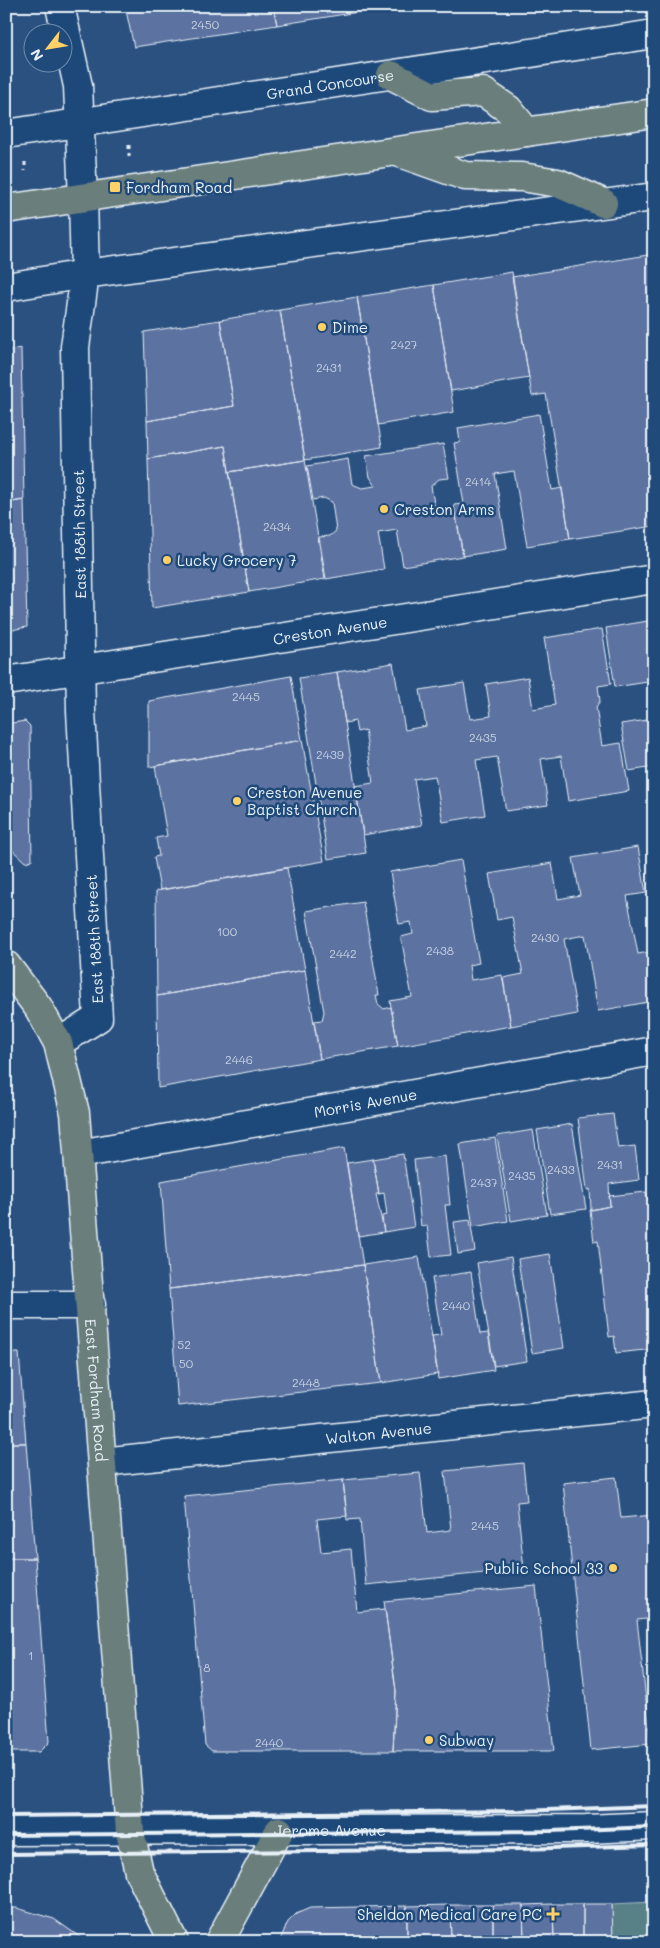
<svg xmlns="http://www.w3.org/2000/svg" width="660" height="1948" font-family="Mali,sans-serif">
<rect width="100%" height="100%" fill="#2b5181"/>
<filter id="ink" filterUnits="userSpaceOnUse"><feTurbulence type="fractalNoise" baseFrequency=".02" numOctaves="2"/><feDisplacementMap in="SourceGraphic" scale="10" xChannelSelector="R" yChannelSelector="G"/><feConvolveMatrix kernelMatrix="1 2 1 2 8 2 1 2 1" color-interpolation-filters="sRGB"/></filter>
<g filter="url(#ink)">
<path fill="#598187" stroke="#a0b9c0" d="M654,1902V1942H613L612,1904Z"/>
<path fill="#5c72a1" stroke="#e8f1f8" d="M125,6H273L277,25L134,47Z
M273,6H395L277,25Z
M654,254V526L570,539L546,394L532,396L512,277Z
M512,272L529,378L451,391L434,285Z
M434,285L454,412L378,425L357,297Z
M357,297L382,447L305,460L280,310Z
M280,310L305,460L229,472L225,446L148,459L147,421L234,406L220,320Z
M220,320L234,406L147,421L144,332Z
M21,348L24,500L6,503V351Z
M539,414L552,490L562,488L570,539L527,546L514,471L495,474L507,549L463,556L454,505L464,504L454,443L460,442L458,428Z
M443,444L449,478L439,479L431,486L436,515H456L463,556L403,566L397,530L378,533L384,569L326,579L319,537L330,536L336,531L332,502L324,498L313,500L307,466L348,459L352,484L362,488L376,486L370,477L366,456Z
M225,446L249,592L152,608L148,459Z
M305,460L325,579L249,592L229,472Z
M24,500L27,627L6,631V503Z
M654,620V681L615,687L606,628Z
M602,629L611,684L598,686L600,701L596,707L602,746L621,743L629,791L568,801L561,756L541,759L548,805L506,811L497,757L476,760L485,815L443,822L435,776L414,779L422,825L363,835L355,786L373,783L365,730L357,732L355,721L345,723L337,672L393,663L405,730L426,726L420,690L464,683L470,719L491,716L486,684L528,677L533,709L555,705L544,638Z
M337,672L366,853L328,859L299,678Z
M291,676L302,740L149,767V701Z
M654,719V767L629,771L621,724Z
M25,721L30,726L32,860L25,862L6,844V724Z
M302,740L324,861L160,890L154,857L159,856L156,838L167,836L155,766Z
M638,847L646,893L627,896L638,954L654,951V1001L598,1011L585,935L564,939L577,1014L511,1026L503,978L523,974L512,917L497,920L489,874L552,863L558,899L580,895L573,858Z
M461,860L479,963L469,965L471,980L502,975L511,1026L398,1046L390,1001L412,997L401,937L413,934L411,922L399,924L390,872Z
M287,868L305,970L157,996L156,891Z
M363,902L379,995H376L378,1004L384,1009L391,1007L398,1046L320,1059L314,1021L322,1020L324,1012L306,911Z
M305,970L320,1059L158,1088L157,996Z
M613,1114L618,1148L635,1146L639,1180L609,1184L610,1206L591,1210L590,1189L587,1190L578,1118Z
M572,1124L586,1209L550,1214L537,1130Z
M533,1130L547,1215L511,1221L497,1136Z
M495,1138L508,1221L473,1227L460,1144Z
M344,1148L363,1265L169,1289L161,1181Z
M403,1154L414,1227L384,1232L382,1216L387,1215L384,1193L379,1194L373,1159Z
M445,1156L450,1205H445L451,1255L431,1257L427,1225L421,1226L414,1160Z
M373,1159L379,1194H376L384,1232L358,1236L347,1163Z
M6,1179L12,1259H6Z
M646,1192L648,1200H654V1349L616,1353L614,1336L609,1337L598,1241L594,1242L590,1210L610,1206L609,1196Z
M470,1220L475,1251L458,1254L454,1222Z
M550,1254L564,1348L532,1353L518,1259Z
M419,1257L438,1374L381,1383L363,1265Z
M511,1257L527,1361L494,1366L477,1263Z
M363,1265L381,1383L178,1406L169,1289Z
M471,1272L480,1334L488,1333L494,1370L438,1379L432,1336L441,1335L432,1278Z
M6,1353H19L26,1443H6Z
M6,1443H26L35,1558H6Z
M523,1463L527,1501L517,1502L524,1569L366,1585L360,1519L347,1520L343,1480L420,1473L427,1533L451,1530L445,1471Z
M616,1477L621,1518L654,1515V1618L637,1620L651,1744L591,1750L563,1483Z
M343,1480L347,1516L317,1519L321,1552L351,1549L357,1612L385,1609L396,1691L393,1751H212L205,1745L184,1496Z
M6,1558H35L49,1742L39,1752H6Z
M536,1586L554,1751H393L396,1691L384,1601Z
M553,1904L554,1942H524L523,1905Z
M553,1904H583V1942H554Z
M583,1904H612L613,1942H583Z
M450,1905H493V1942H451Z
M450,1905L451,1942H407V1906Z
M493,1905H523L524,1942H493Z
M407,1906V1942H279L288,1922L296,1914L310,1908Z
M6,1908H17L54,1919L87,1942H6Z"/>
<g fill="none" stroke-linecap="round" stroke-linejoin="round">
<defs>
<g id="minor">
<path id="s1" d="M6,681L654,579"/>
<path d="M58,1043L98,1018L81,711L75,347L85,274L83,198L78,86L60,6"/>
<path id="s2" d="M79,1154L654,1051"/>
<path d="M6,1305H91"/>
<path id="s3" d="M102,1462L654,1404"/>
</g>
<g id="tertiary">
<path id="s4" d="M6,134L654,34"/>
<path d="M6,287L85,274L654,197"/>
</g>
<g id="secondary">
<path id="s5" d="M6,1831L586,1829L654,1826"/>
</g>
<g id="primary">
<path d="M391,75L432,96L483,92L508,109L527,132"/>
<path d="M400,153L465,176L522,177L558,183L603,203"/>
<path d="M6,209L654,113"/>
<path id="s6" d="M6,965L38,1007L58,1043L75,1113L130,1832L139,1872L174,1942"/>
<path d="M219,1942L279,1831"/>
</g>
</defs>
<use href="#minor" stroke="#e8f1f8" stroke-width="31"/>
<use href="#tertiary" stroke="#e8f1f8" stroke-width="31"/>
<use href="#secondary" stroke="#e8f1f8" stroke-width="31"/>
<use href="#primary" stroke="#e8f1f8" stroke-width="31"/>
<path stroke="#e8f1f8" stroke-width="3" stroke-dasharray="4 4" stroke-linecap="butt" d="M649,66L652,75
M129,145V157
M25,162V171"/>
<use href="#minor" stroke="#1f4a7a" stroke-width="28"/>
<use href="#tertiary" stroke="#1f4a7a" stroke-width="28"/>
<use href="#secondary" stroke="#1f4a7a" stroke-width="28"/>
<use href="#primary" stroke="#6b7f7c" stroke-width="28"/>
<path stroke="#e8f1f8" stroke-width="4" d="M6,1816L520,1811L654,1806
M6,1835L551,1831L654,1827
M6,1854L519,1849L654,1845"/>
</g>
</g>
<g fill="#ffd166" stroke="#1f4a7a" stroke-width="2">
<rect x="109" y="181" width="12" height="12" rx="2.5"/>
<circle cx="322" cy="327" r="5"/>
<circle cx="384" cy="509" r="5"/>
<circle cx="167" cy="560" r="5"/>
<circle cx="237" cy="801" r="5"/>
<circle cx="613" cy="1568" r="5"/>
<circle cx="429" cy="1740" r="5"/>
<path d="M550.5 1906.5h5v5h5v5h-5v5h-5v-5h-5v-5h5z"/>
</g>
<g text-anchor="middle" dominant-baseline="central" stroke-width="5" stroke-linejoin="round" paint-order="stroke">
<g font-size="12" fill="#c5d1e2">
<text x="205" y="24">2450</text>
<text x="404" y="344">2427</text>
<text x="329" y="367">2431</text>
<text x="478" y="481">2414</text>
<text x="277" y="526">2434</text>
<text x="246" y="696">2445</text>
<text x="483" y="737">2435</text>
<text x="330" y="754">2439</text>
<text x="227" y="931">100</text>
<text x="545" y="937">2430</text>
<text x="440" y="950">2438</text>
<text x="343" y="953">2442</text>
<text x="239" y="1059">2446</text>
<text x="610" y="1164">2431</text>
<text x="561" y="1169">2433</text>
<text x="522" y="1175">2435</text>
<text x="484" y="1182">2437</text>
<text x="456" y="1305">2440</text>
<text x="184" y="1344">52</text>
<text x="186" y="1363">50</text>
<text x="306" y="1382">2448</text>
<text x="485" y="1525">2445</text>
<text x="31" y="1655">1</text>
<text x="207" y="1667">8</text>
<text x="269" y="1742">2440</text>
</g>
<g font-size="15" fill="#e8f1f8" stroke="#1f4a7a">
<text stroke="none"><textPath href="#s4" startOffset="328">Grand Concourse</textPath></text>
<text transform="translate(79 534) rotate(-91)">East 188th Street</text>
<text stroke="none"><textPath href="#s1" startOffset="328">Creston Avenue</textPath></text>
<text transform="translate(94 939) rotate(-93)">East 188th Street</text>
<text stroke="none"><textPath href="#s2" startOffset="291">Morris Avenue</textPath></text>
<text stroke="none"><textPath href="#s6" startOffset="444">East Fordham Road</textPath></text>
<text stroke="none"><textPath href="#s3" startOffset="278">Walton Avenue</textPath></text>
<text stroke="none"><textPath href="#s5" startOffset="324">Jerome Avenue</textPath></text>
</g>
<g font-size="15" fill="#e8f1f8" stroke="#1f4a7a" text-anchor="start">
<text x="126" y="187">Fordham Road</text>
<text x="332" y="327">Dime</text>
<text x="394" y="509">Creston Arms</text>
<text x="177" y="560">Lucky Grocery 7</text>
<text x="247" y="792">Creston Avenue<tspan x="247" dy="17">Baptist Church</tspan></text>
<text x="603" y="1568" text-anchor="end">Public School 33</text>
<text x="439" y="1740">Subway</text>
<text x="542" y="1914" text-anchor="end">Sheldon Medical Care PC</text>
</g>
</g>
<rect width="660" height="1948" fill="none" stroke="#1f4a7a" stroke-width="25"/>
<rect x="12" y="12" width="635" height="1923" fill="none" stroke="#e8f1f8" stroke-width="2" filter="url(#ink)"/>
<g transform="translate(48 48) rotate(239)"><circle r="24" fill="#1f4a7a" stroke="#6f8dac"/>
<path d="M0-4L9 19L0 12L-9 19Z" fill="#ffd166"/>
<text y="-8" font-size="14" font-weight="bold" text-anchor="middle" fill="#e8f1f8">N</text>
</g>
</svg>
